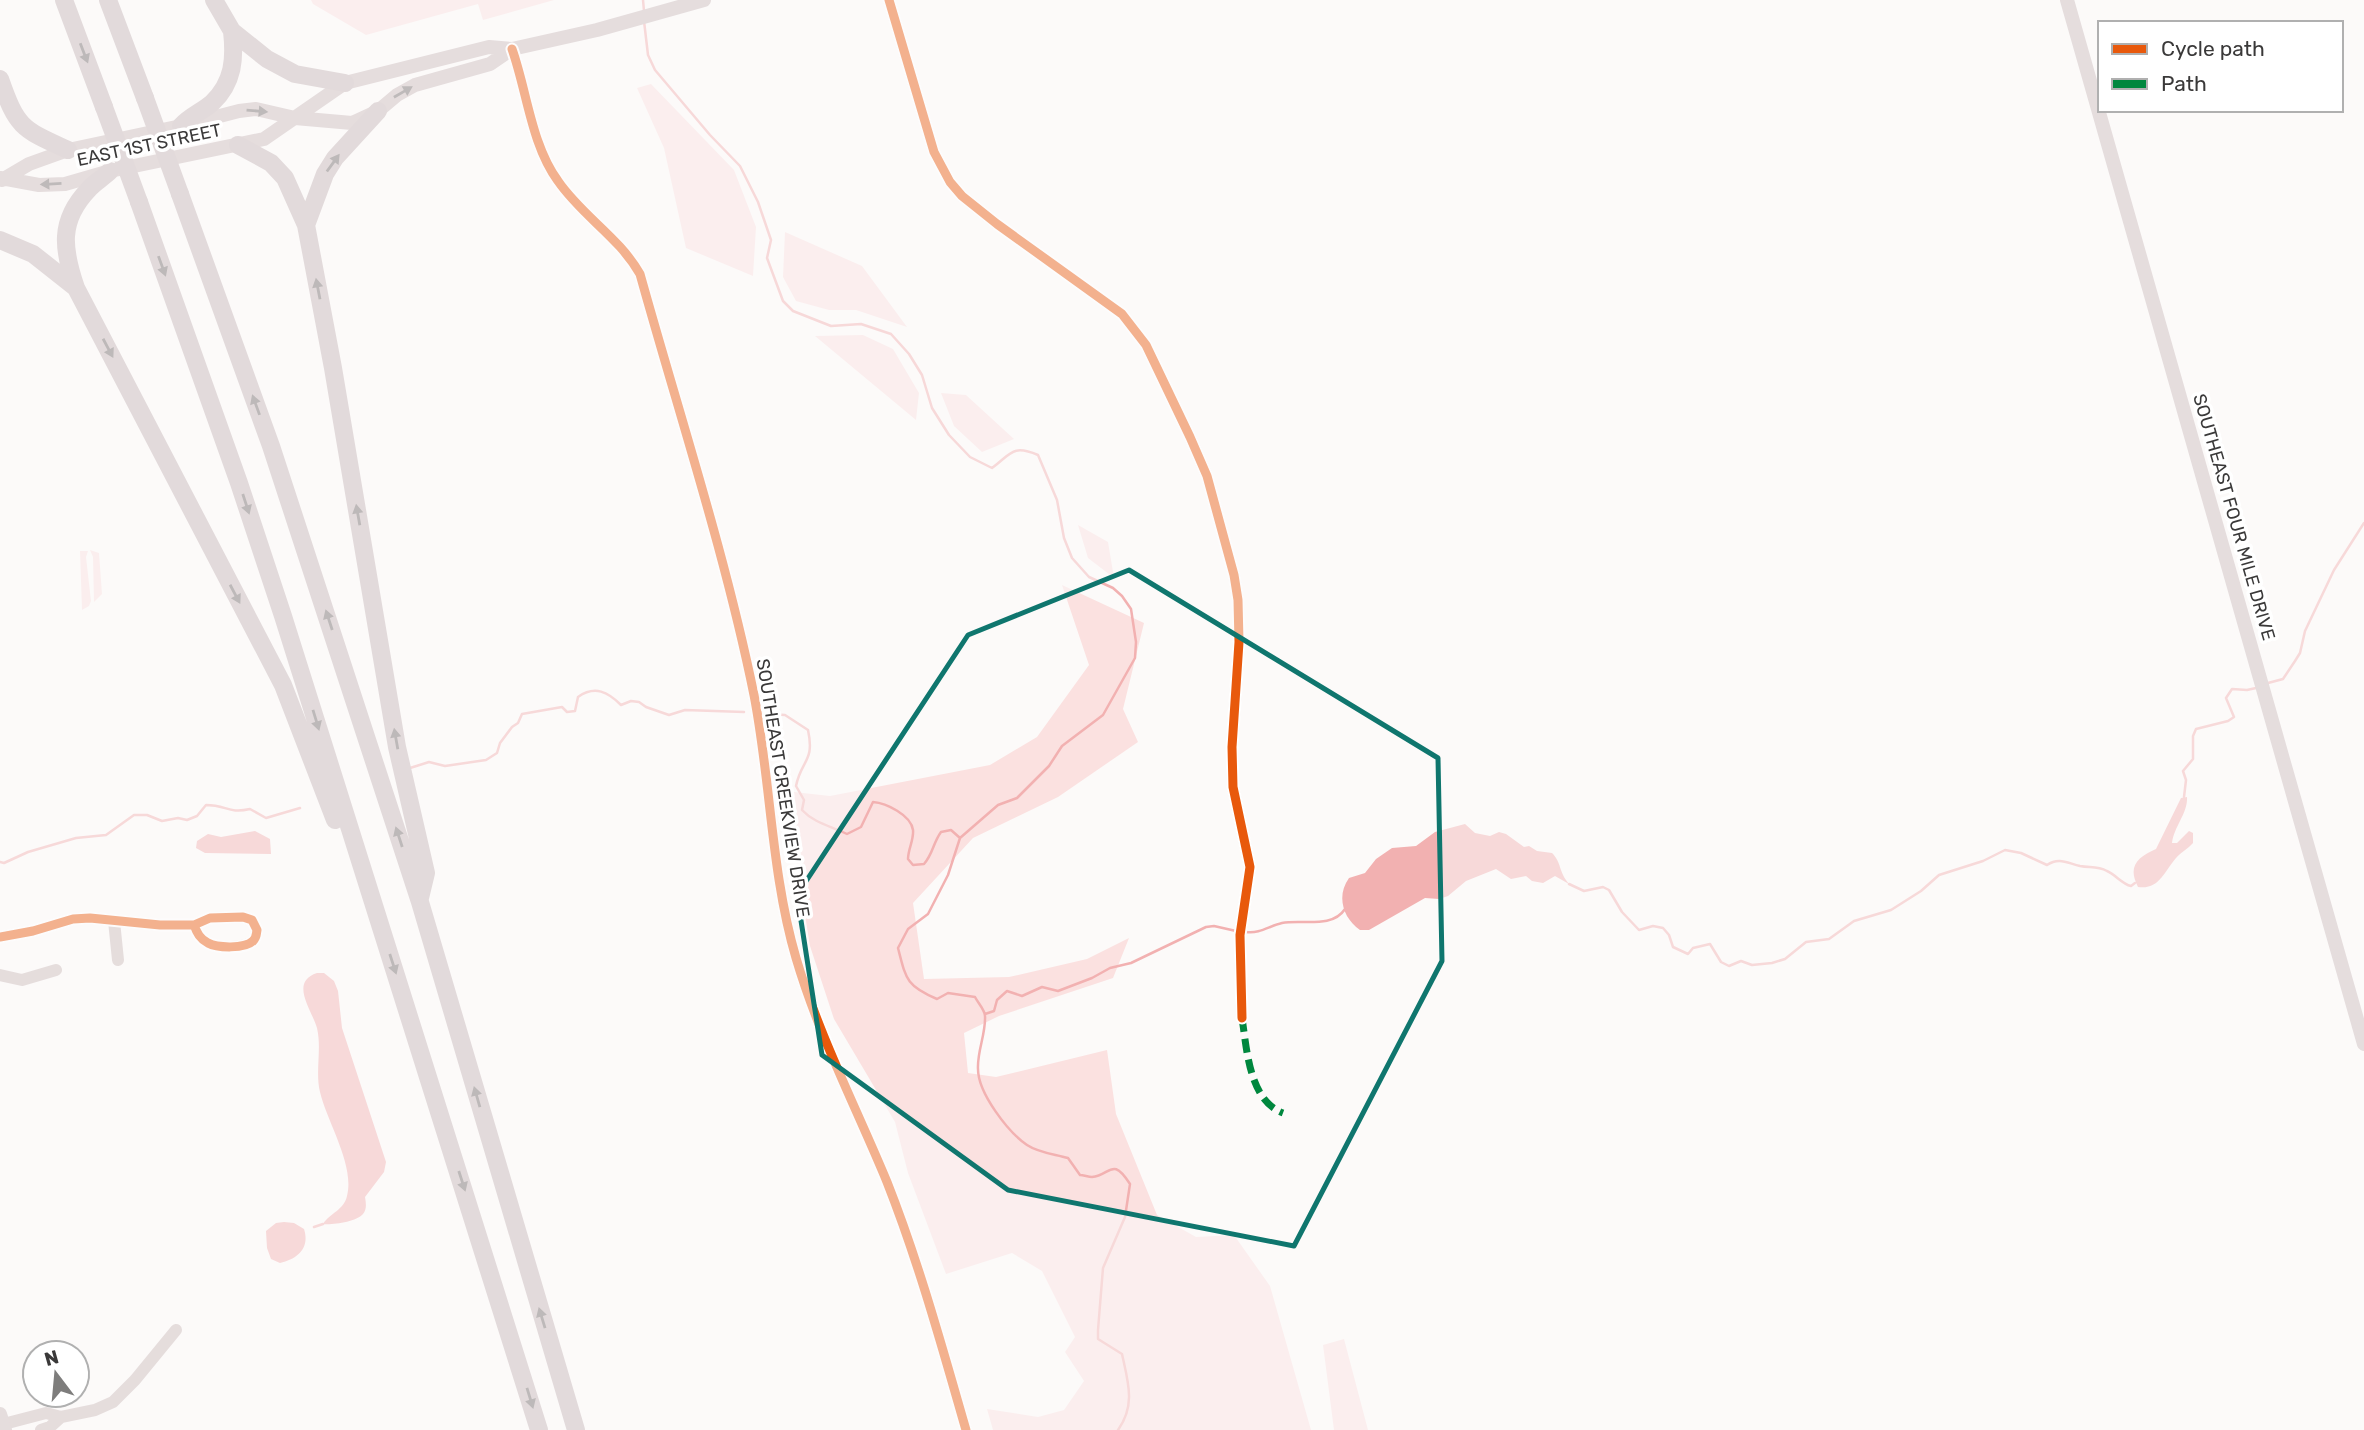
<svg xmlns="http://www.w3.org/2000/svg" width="2364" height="1430" font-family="Rubik,sans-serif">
<rect width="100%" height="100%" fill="#fcfaf9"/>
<path fill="#fbe1e0" d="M311,0H554L483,20L478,4L366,35L313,4Z
M651,84L734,170L756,227L753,276L686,248L664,148L637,88Z
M785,232L862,266L907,327L856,310H829L796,301L783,277Z
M863,335L893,349L919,393L916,420L815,336Z
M941,393L966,395L1014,439L982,452L954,426Z
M1078,525L1108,542L1114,578L1088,558Z
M90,550L99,553L102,594L94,602L93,557Z
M80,551H88L86,557L91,601L89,606L82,610Z
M1062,585L1144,623L1123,709L1138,742L1058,797L973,838L913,903L924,979L1009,977L1087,959L1129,938L1113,978L999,1016L964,1033L968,1073L996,1077L1107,1050L1116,1114L1157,1215L1196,1237L1234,1235L1270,1286L1311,1430H993L987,1409L1038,1417L1064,1410L1084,1381L1065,1352L1075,1337L1042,1271L1012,1253L946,1274L908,1173L895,1122L834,1019L810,946L785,791L830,796L990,765L1037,737L1089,665Z
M1344,1339L1368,1430H1334L1323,1345Z"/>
<path fill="#f2b1b1" d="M2187,797C2188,813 2174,826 2172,843H2177L2189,831L2193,833V843C2188,849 2181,852 2176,858C2164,872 2159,890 2138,887C2127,866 2138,857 2156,849L2181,798Z
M1465,824L1475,833L1490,836L1499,832L1506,834L1524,847L1529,846L1537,851L1552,853C1562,863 1558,871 1569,884L1555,876L1543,883L1532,881L1526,876L1511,879L1496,869L1466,881L1448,896L1439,899L1425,898L1369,930H1360C1343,918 1336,896 1349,878L1365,873L1376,859L1392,848L1416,846L1435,832Z
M255,831L270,839L271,854L205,853L196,848L197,841L208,834L221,837Z
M317,973H324L334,981L338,991L342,1028L386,1162L384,1172L365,1197C366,1203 367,1209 363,1214C356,1222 333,1225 323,1224C330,1213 344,1210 347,1196C355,1165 327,1122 320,1092C315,1071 322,1049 317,1028C312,1010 289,982 317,973Z
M284,1222L294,1223L304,1229C310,1248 298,1259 280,1263L271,1259L267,1248L266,1231L276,1223Z"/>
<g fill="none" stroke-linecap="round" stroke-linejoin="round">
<path stroke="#f2b1b1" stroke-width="2.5" d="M643,0L644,11
M644,21L648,55L655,70L710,135L740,166L758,202L771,240L767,258L783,301L793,311L831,326L861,324L891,334L909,354L922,375L932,408L949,435L970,457L992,468C1011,454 1012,444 1038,455L1057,500L1064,538L1072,558L1089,577L1113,588L1122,596L1131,609L1136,642L1135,658L1103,715L1062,746L1049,766L1017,798L998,805L960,838L948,875L928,914L908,929L898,948C906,979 906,986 937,999L948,993L975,997C978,1003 985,1010 985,1016C986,1034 977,1051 978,1069C978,1093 1008,1132 1027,1145C1039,1153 1054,1154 1068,1158L1080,1175C1084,1175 1088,1177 1092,1177C1111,1175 1112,1156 1130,1184L1125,1217L1103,1268L1098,1330V1339L1122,1354C1128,1382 1136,1405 1118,1430
M2268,683L2283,679L2295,661L2300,653L2305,631L2334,570L2364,523
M771,714L785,715L808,730C815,762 801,760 796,786L804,800L802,810C814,823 831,826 847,834L861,827L873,802C886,803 911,815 913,830C914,840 908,849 908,859L913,865L924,864C933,854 933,843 941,832L951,830L960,838
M410,768L429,762L445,766L486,760L497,753L500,743L512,727L518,723L522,714L562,707L567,712L575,711L578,697C595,685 608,692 621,705L631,701L639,702L646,707L669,715L685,710L744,712
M2184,797L2186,780L2183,771L2193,759V736L2196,729L2228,721L2234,717L2226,698L2232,689L2247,690L2256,688
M0,862L4,863L28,852L76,838L106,835L134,815H147L162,821L178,818L187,820L197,816L206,805C227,805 228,814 250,809L266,818L300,808
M1569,884L1584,891L1603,887L1609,890L1622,912L1639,930L1653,926L1663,928L1669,935L1673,947L1688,954L1693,948L1710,944L1721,962L1729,966L1741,961L1752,965L1772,963L1785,959L1806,942L1829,939L1854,921L1891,910L1921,891L1939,875L1983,861L2005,850L2021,853L2047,865C2059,857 2067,863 2080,866C2090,868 2097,866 2107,871C2116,875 2122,884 2131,886L2135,883
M1246,932C1260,934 1269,926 1282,923C1302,919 1332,929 1345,909
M985,1014L994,1011L997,1000L1007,991L1022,996L1042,987L1058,991L1092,978L1110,968L1131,963L1206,927L1214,926L1236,931
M314,1227L323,1224"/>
<path stroke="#cbbab9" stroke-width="12" d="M889,0L934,152L950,182L962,196L997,224L1122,314L1146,345L1190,437L1207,476L1234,575L1238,600L1239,642L1232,747L1233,787L1250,867L1240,935L1242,1018
M512,49C527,91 531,144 558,181C582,216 619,237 640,274C679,414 725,553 754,695C771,782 771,873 796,958C819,1036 856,1107 887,1182C919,1263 942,1347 966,1430
M114,921L118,960
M0,937L33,931L73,919L90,918L160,925H194L210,918L243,917L252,920L257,930C256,935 257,937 253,941C245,949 217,948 208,943C200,939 197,933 194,925
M0,975L22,980L56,970
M0,1425L46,1413L61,1417L95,1410L113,1402L135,1380L176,1330
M41,1430L50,1427L61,1417"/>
<path stroke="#cababa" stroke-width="14" d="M2067,0L2364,1044
M0,178L39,185L65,184L110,171L264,139L345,83L489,47L512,49L597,30L704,0
M2,180L29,164L68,150L181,126L239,111L256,109L295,118L352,123L378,111L397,95L415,85L490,64L512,49
M0,1414L5,1430"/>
<path stroke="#c4b4b5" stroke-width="18" d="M64,0L104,107
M108,0L145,98
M214,0L232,31L267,59L295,74L345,83
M0,79C17,128 22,129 68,150
M181,126C190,116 203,111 212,103C234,82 235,58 232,31
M238,145L271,163L285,178L306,225L333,368L397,747L426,873L420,898
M110,171C103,178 95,182 89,189C58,221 63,250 76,288L283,685L335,820
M180,194L271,446L420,902L576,1430
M139,202L239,483L283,616L539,1430
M306,225L325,174L335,158L378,111
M0,240L33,254L76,288"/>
<path stroke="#c4b4b5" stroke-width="18" d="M145,98L180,194
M104,107L139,202"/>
<path stroke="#00873e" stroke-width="7" stroke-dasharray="14 7" stroke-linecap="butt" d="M1242,1018C1247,1050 1249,1100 1283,1113"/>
<defs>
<path id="cycleway" d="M889,0L934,152L950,182L962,196L997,224L1122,314L1146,345L1190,437L1207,476L1234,575L1238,600L1239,642L1232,747L1233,787L1250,867L1240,935L1242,1018
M512,49C527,91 531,144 558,181C582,216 619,237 640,274C679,414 725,553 754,695C771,782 771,873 796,958C819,1036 856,1107 887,1182C919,1263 942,1347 966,1430
M0,937L33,931L73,919L90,918L160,925H194L210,918L243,917L252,920L257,930C256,935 257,937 253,941C245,949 217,948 208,943C200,939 197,933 194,925"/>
</defs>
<use href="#cycleway" stroke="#fff" stroke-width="13"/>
<use href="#cycleway" stroke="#e8590c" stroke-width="9"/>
</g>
<defs><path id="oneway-solid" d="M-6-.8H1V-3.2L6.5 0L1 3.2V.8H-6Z" transform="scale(1.75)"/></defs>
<g fill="#716a6b">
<use href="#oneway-solid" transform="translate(84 53) rotate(69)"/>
<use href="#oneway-solid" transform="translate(333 163) rotate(-54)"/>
<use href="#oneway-solid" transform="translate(162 266) rotate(70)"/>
<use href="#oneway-solid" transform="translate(318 289) rotate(-101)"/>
<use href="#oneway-solid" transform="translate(108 348) rotate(62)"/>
<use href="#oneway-solid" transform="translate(256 405) rotate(-110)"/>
<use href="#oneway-solid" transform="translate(246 504) rotate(72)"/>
<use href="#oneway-solid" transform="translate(358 515) rotate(-100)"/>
<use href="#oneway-solid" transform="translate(235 594) rotate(62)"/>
<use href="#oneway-solid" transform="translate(329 620) rotate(-108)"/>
<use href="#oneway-solid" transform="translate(316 720) rotate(73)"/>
<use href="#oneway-solid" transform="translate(396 739) rotate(-100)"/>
<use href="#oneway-solid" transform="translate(399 837) rotate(-108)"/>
<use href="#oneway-solid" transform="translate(393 964) rotate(72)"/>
<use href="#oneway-solid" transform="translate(477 1097) rotate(-106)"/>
<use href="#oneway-solid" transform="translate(462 1181) rotate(72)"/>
<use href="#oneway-solid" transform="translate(542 1318) rotate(-107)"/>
<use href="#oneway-solid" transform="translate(530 1398) rotate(73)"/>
</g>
<g fill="#746d6d">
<use href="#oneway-solid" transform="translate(403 92) rotate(-30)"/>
<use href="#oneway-solid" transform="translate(257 111) rotate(5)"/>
<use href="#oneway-solid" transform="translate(51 184) rotate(177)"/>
</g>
<path d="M0 0H2364V1430H0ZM1129,570L1438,758L1442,961L1294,1246L1008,1190L822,1055L797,895L968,635Z" fill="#fcfaf9" fill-opacity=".55" fill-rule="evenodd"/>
<path fill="none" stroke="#0f766e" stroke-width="5" stroke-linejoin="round" d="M1129,570L1438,758L1442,961L1294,1246L1008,1190L822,1055L797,895L968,635Z"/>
<g text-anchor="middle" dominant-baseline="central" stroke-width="7" stroke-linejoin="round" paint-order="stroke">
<g font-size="18" fill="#3a3939" stroke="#fff">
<text transform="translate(149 145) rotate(-12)">EAST 1ST STREET</text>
<text transform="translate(2234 517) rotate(74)">SOUTHEAST FOUR MILE DRIVE</text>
<text transform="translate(783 788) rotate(81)">SOUTHEAST CREEKVIEW DRIVE</text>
</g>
</g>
<rect x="2098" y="21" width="245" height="91" fill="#ffffff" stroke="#b0b0b0" stroke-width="2"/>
<rect x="2112" y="44" width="35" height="10" fill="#e8590c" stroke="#b0b0b0" stroke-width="2"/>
<text x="2161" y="56" font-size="21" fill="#3a3939">Cycle path</text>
<rect x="2112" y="79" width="35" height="10" fill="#00873e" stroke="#b0b0b0" stroke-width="2"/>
<text x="2161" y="91" font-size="21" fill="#3a3939">Path</text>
<g transform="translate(56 1374) rotate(344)"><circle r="33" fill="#ffffff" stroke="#b0b0b0" stroke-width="2"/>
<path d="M0-5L12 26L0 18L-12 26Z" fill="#7e7d7c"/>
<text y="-10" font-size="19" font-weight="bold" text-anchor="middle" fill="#3a3939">N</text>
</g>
</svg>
